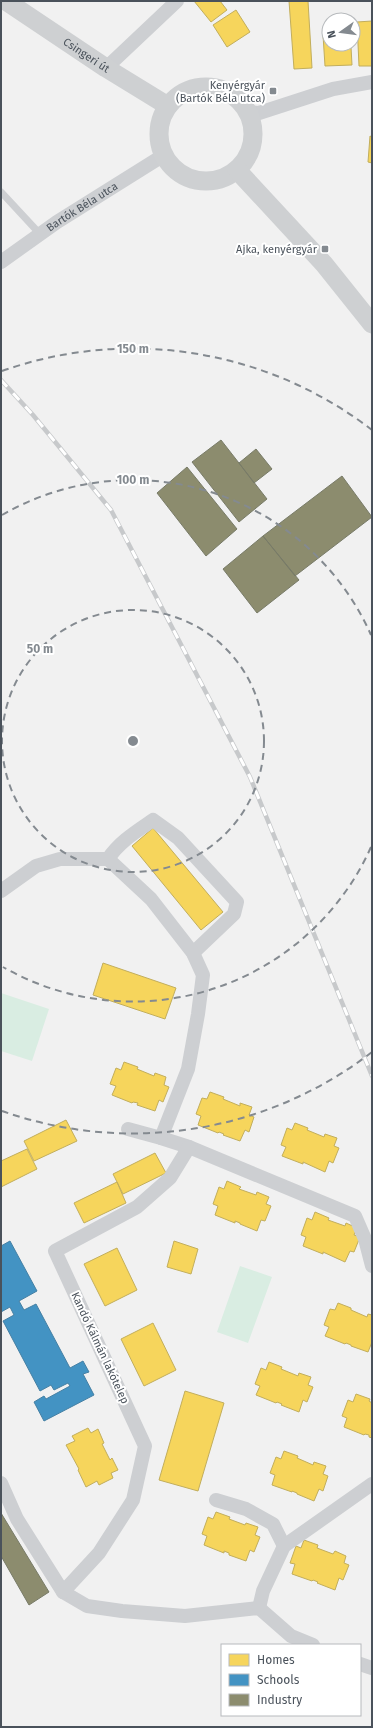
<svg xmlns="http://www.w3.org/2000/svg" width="373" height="1728" font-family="'Fira Sans',sans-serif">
<rect width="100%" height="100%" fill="#f1f1f1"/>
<path fill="#d9ede2" d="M1,993L49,1009L32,1061L1,1051Z
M240,1266L272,1277L248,1343L217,1332Z"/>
<path fill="#f6d55c" stroke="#c2ae5c" d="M194,1H220L227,10L211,22Z
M289,1H308L312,68L294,69Z
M236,10L250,32L227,47L213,25Z
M372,21V66H359L357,22Z
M323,35H329V44H341V48L351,47L352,65L325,66Z
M370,136L372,137V163L368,162Z
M153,828L223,912L201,930L132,846Z
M103,963L176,988L165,1019L93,995Z
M124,1062L138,1067L137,1069L154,1076L155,1073L166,1077L164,1085L169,1087L163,1102L159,1100L155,1111L137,1105L138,1103L133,1102L132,1103L112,1095L116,1086L110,1084L116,1068L121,1070Z
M210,1092L224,1097L223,1099L240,1106V1103L252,1107L249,1115L254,1117L249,1132L245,1130L240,1141L223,1135L224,1134L219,1132L218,1133L198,1125L201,1116L196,1114L202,1098L207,1099Z
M66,1120L77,1141L34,1161L24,1141Z
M295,1123L308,1128L307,1130L324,1137L325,1134L337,1138L334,1146L339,1148L333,1163L329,1161L325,1172L303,1162V1164L282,1156L286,1147L281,1145L287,1128L292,1130Z
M27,1149L37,1169L1,1187V1161Z
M155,1153L166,1173L123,1194L113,1174Z
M227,1181L241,1187L239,1189L256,1195L257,1192L269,1197L266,1204L271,1206L265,1221L261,1220L257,1231L240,1224V1223L235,1221V1223L215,1215L218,1206L213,1204L219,1187L224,1189Z
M117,1182L126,1203L84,1223L74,1203Z
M315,1212L329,1218L328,1220L345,1226L346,1223L357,1228L354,1235L360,1237L354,1252L350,1251L345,1262L323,1252V1254L303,1246L306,1237L301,1235L307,1218L312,1220Z
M174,1241L198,1249L191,1274L167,1267Z
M117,1248L137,1290L105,1306L84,1264Z
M338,1303L351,1308V1310L367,1317L368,1314L372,1315V1342L368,1352L351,1346V1345L346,1343L345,1344L325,1336L329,1327L324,1325L330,1309L335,1310Z
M153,1323L176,1370L144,1386L121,1339Z
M269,1362L282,1367L281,1369L298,1376L299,1373L311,1377L308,1385L313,1387L307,1402L303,1400L299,1412L281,1405L282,1404L277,1402L276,1403L256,1395L260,1386L255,1384L261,1368L266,1370Z
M185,1391L224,1403L198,1491L159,1480Z
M356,1394L370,1399L369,1401L372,1403V1438L369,1437V1435L365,1434L364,1435L344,1427L347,1418L342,1416L348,1400L353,1402Z
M88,1428L91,1433L98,1429L104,1443L102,1444L110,1460L112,1458L118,1470L111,1473L113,1478L99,1485L97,1481L86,1487L78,1470L79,1469L66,1445L75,1441L72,1436Z
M284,1451L298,1456L297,1458L313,1465L314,1462L326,1466L323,1474L328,1476L323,1491L319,1489L314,1501L297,1494V1493L292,1491V1492L272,1485L275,1475L270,1473L276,1457L281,1459Z
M216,1512L230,1517L229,1519L245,1525L246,1523L258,1527L255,1535L260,1537L254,1552L250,1550L246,1561L229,1555V1553L224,1551V1553L204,1545L207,1536L202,1534L208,1517L213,1519Z
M304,1540L318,1545L317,1548L333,1554L335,1551L346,1556L344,1563L349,1565L343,1580L339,1578L335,1590L317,1583L318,1582L313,1580L312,1581L292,1574L295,1564L290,1563L296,1546L301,1548Z"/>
<path fill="#4393c3" stroke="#4580a4" d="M10,1241L37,1291L19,1301L24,1310L36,1304L70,1368L83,1361L89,1372L83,1374L94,1395L44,1421L34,1402L44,1396L46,1399L70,1386L68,1383L54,1390L51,1385L40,1391L3,1321L14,1315L10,1307L1,1312V1246Z"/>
<path fill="#8c8c6e" stroke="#787b68" d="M221,440L267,499L239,522L192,462Z
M256,449L272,469L254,483L239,463Z
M187,467L237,529L206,556L157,493Z
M342,476L372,517L295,576L263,536Z
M263,536L299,580L257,613L223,569Z
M1,1513L49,1592L29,1605L1,1556Z"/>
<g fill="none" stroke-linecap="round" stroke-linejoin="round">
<path stroke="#cdcfd2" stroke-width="7" d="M1,192L40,234"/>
<g stroke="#cdcfd2" stroke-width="14">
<path d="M106,68L177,1"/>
<path d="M248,112L259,113L333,89L372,82"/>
<path id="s1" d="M1,262L57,222L164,155"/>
<path d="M108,859C119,842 137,831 153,820L178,838L237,902L234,914L193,953"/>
<path d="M1,891L36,866L60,859H108L151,899L193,953L203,975L198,1014L188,1069L161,1138L189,1147L355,1216L365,1239L372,1266"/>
<path d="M128,1129L161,1138"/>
<path d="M1,1483L17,1519L63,1592L87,1606L122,1611L185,1616L259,1608L291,1636L313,1645"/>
<path d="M216,1500L246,1509L273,1524L284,1546"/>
<path d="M63,1592L99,1553L133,1500L145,1446L55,1251L137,1207L170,1178L189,1147"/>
<path d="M259,1608L263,1591L284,1546L372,1484"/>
<path d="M360,1664L372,1668"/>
</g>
<g stroke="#ced0d2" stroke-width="19">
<path id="s2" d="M6,1L106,68L168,106"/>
<circle cx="206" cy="134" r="47"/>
<path d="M237,170L324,264L372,324"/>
</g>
<defs>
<path id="rail" d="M1,380L33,415L111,510L250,777L372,1076"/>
</defs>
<use href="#rail" stroke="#c7c9cb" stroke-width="4.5"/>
<use href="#rail" stroke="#fff" stroke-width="3" stroke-dasharray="9" stroke-linecap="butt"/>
</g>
<g fill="none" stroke="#848a90" stroke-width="2" stroke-dasharray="7 5">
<circle cx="133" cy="741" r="131"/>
<path d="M371 847A261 261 0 0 1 3 967M2 515A261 261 0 0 1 371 635"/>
<path d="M372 1052A392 392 0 0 1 2 1111M2 371A392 392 0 0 1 372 430"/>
</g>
<g fill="#848a90" stroke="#fff" stroke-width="1.5">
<rect x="269" y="87" width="8" height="8" rx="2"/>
<rect x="321" y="245" width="8" height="8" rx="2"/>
</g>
<g text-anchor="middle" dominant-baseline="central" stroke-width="4" stroke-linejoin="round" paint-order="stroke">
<g font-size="11" fill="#4a525b" stroke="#fff">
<text stroke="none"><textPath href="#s2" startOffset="97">Csingeri út</textPath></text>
<text stroke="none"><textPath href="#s1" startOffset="98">Bartók Béla utca</textPath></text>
<text transform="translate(100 1348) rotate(65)">Kandó Kálmán lakótelep</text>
</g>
<g font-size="11" fill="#4a525b" stroke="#fff" text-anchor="end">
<text x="265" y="85">Kenyérgyár<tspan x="265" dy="13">(Bartók Béla utca)</tspan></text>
<text x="317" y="249">Ajka, kenyérgyár</text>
</g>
</g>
<circle cx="133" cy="741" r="6" fill="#848a90" stroke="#fff" stroke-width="2"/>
<g font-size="12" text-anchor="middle" font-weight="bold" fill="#848a90" stroke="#fff" stroke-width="4" stroke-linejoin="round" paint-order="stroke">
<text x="133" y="353">150 m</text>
<text x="133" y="484">100 m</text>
<text x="40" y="653">50 m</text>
</g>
<rect width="373" height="1728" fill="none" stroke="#4a525b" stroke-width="4"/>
<rect x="221" y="1644" width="140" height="72" fill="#ffffff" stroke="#b7babd"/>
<rect x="229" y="1654" width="20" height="12" fill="#f6d55c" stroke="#b7babd"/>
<text x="257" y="1664" font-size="12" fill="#4a525b">Homes</text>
<rect x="229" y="1674" width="20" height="12" fill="#4393c3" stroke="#b7babd"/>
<text x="257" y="1684" font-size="12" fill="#4a525b">Schools</text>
<rect x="229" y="1694" width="20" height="12" fill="#8c8c6e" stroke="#b7babd"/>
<text x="257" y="1704" font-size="12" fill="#4a525b">Industry</text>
<g transform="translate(341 32) rotate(256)"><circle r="19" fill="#ffffff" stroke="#b7babd"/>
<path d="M0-3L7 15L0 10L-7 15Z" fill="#848a90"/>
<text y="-6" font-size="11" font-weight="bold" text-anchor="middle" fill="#4a525b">N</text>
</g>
</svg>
